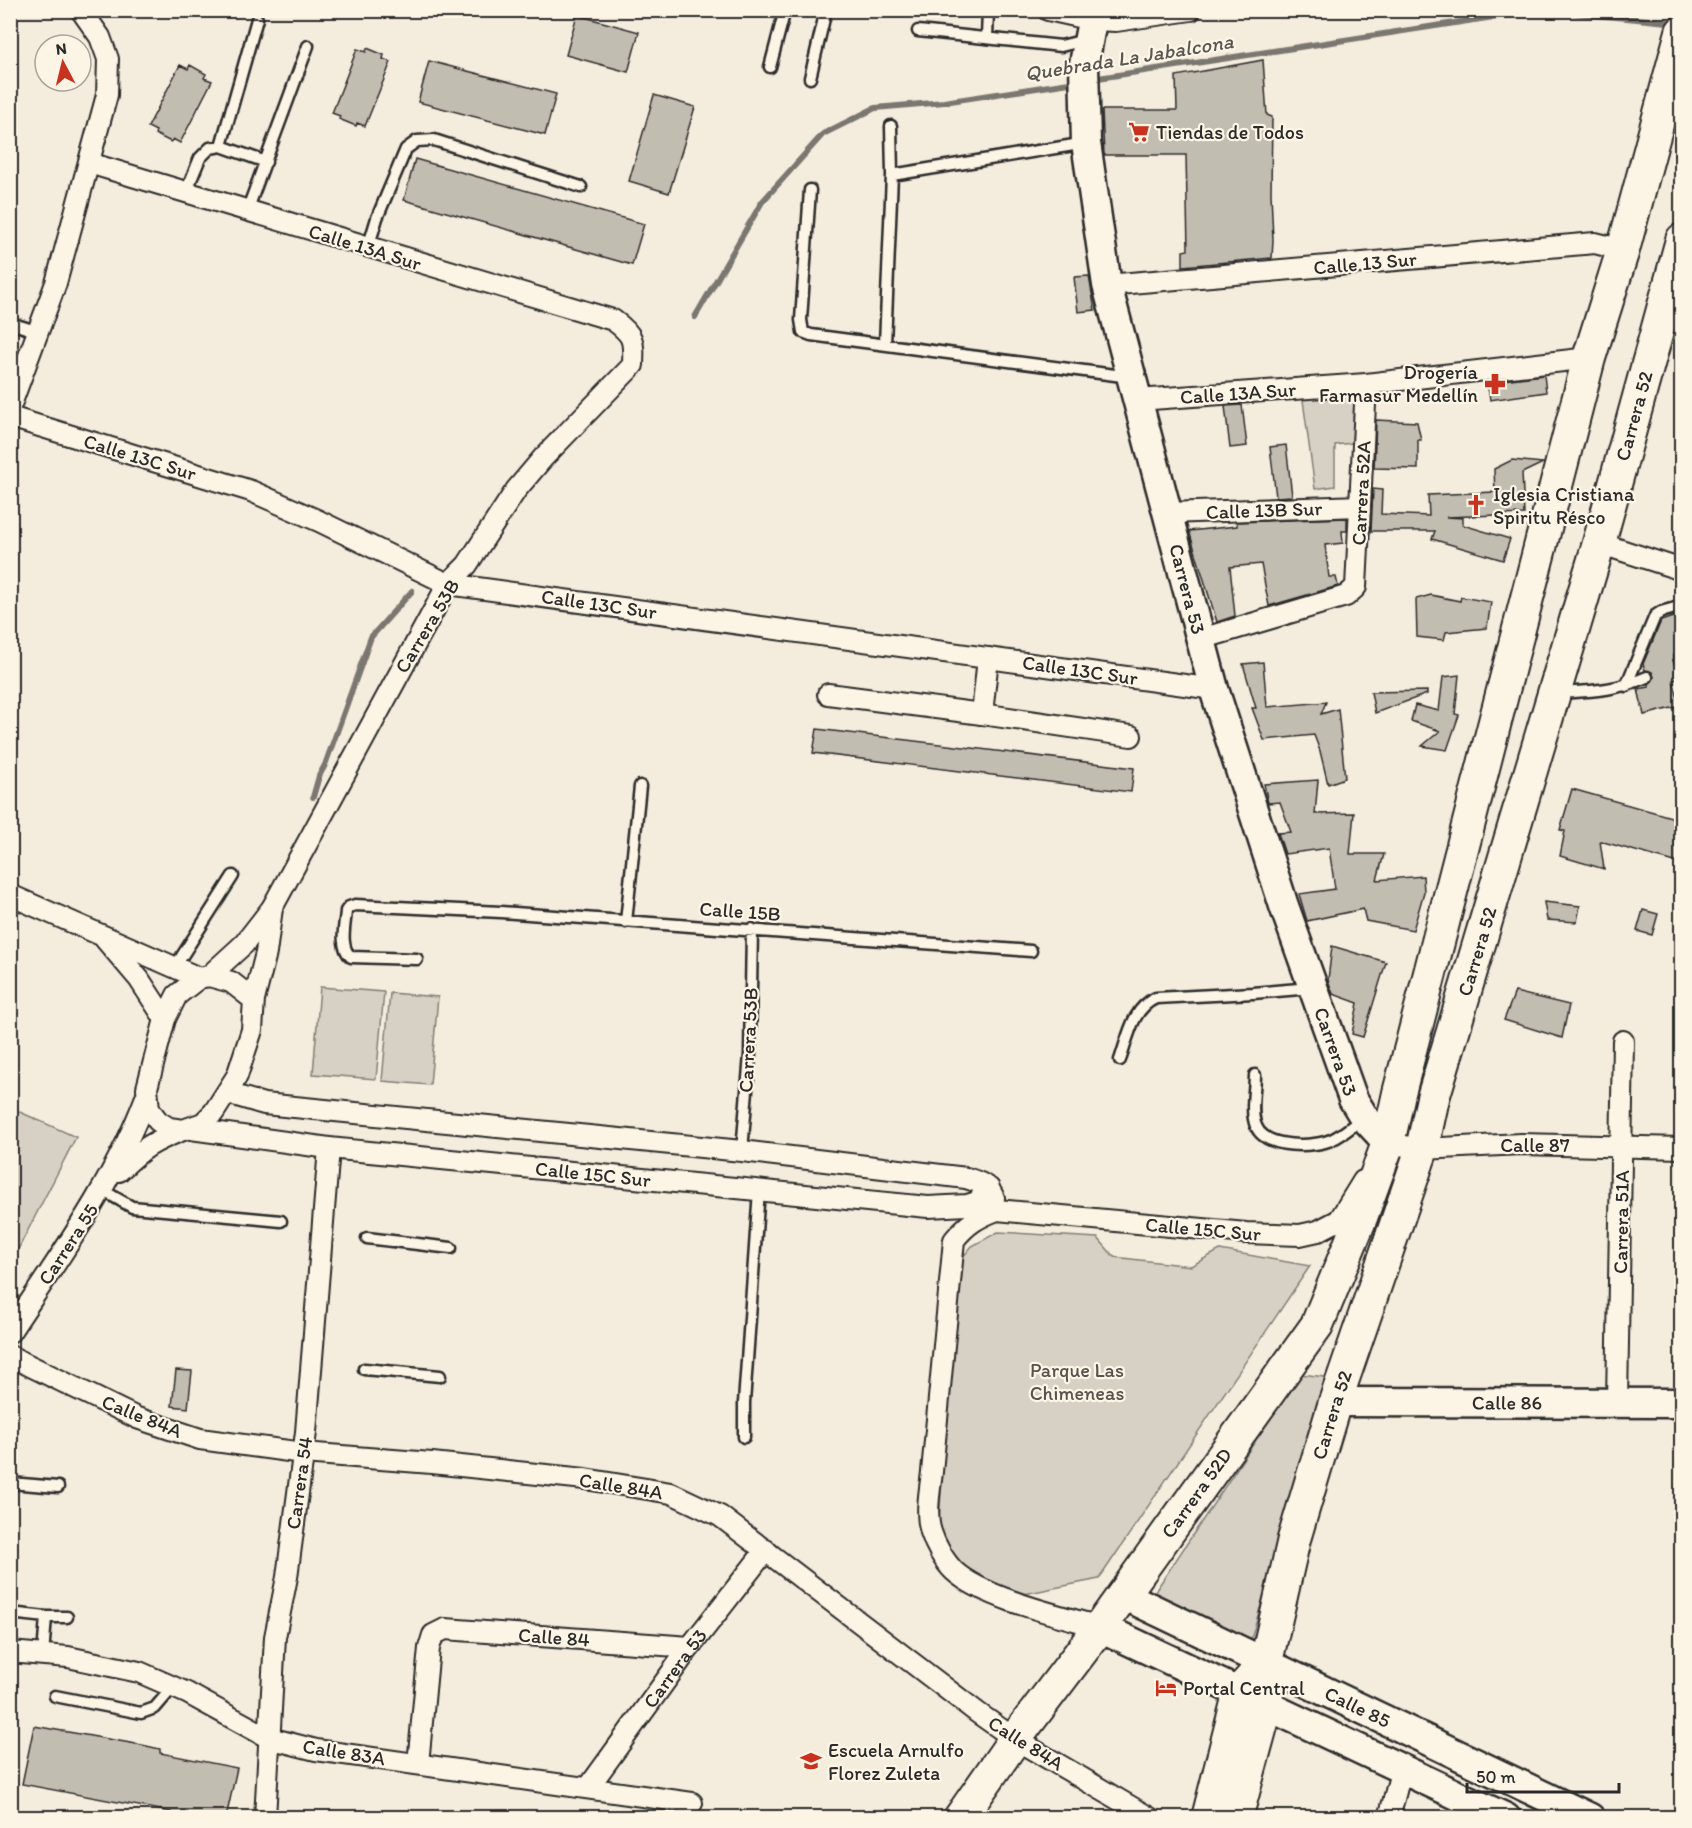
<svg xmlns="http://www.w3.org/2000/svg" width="1692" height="1828" font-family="Itim,sans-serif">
<rect width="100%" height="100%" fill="#f4edde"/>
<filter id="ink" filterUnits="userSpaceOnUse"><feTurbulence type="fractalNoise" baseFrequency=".0167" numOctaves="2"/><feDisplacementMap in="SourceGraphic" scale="12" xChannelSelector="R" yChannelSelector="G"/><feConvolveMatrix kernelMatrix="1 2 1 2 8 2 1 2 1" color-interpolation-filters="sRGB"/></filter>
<g filter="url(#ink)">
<path fill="#d6d1c4" stroke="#807e78" stroke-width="1.5" d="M1356,387L1352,443L1335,445V486L1315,489L1302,393Z
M320,987L384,992L376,1079L313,1074Z
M390,993L438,997L430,1085L382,1081Z
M11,1108L76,1137L11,1263Z
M998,1232L1098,1238L1114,1257L1191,1266L1220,1250L1310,1266L1099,1579L1014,1596L965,1573L946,1550L939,1523L956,1265L972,1246Z
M1300,1374L1325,1377L1249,1647L1150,1599Z"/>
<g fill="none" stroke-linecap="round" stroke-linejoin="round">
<path stroke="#7a7771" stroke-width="6" d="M1092,79L1500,16L1564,12L1668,22
M695,317L762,202L823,134L875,108L944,102L1076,82
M313,797L319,776L325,765L371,637L412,591"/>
</g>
<path fill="#c2bdb1" stroke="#2b2b2b" stroke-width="1.5" d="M577,15L639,32L628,72L566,55Z
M367,48L384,55L383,59L391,62L365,126L357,123L356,126L339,119L340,116L332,113L357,49L366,52Z
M1263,60L1267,115L1272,117L1271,193L1273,240L1272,258L1183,266V251L1188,250L1186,155H1104L1102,110H1177L1176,76Z
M429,61L556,94L545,135L418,102Z
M180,65L188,69L190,65L206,74L204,78L212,81L180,143L173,139L171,142L155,134L156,131L148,127Z
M654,95L695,107L669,193L629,181Z
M415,159L644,224L632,265L404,200Z
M1089,276L1095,310L1078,312L1074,277Z
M1544,375L1546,392L1490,400L1487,382Z
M1242,405L1247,446L1230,448L1225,406Z
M1376,420L1417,422L1421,440H1418V469L1374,468Z
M1286,445L1292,496L1276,497L1270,447Z
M1512,460L1543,463L1522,473L1524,514L1446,517L1463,518V525L1510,539L1503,560L1432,539L1435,531H1371L1373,489L1382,490L1381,514L1429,516L1428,495L1495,492L1494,469Z
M1347,518V531H1342L1343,543L1325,545L1329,577H1336L1338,586L1269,606L1261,564L1230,567L1235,616L1217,622L1189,531L1237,526V522Z
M1431,595L1460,601L1461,597L1491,602L1487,628L1446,632L1444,640L1417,637L1416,599Z
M1682,614V642L1676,644L1678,653L1674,655L1673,660L1675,666L1682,667V678L1673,680L1680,706L1644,715L1638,689L1649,687V684L1654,678L1652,672L1645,670L1643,664L1661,621Z
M1263,662L1267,707L1326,702L1321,714L1338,709L1345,778L1328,784L1320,751L1314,735L1264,740L1252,708H1256L1243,664Z
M1459,675L1455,714L1459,715L1447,750L1422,746L1440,731L1411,721L1415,705L1439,711L1443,677Z
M1427,691V694L1375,713L1371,692Z
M817,729L1134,768L1131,792L813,753Z
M1318,780L1315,814L1354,813L1350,854H1384L1377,880L1423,876L1424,892L1413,930L1366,921L1363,909L1307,921L1299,894L1335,889L1329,848L1285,854L1278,833L1291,832L1280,802L1268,803L1264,784Z
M1572,789L1682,820V864L1600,841L1604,869L1560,856L1565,831L1560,830Z
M1544,902L1580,906L1577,922L1547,920Z
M1643,910L1658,914L1652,935L1637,931Z
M1332,946L1386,962L1363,1037L1352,1034L1358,1003L1333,994L1328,980Z
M1515,992L1569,1005L1562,1038L1504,1020Z
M176,1370L192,1371L188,1408L172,1406Z
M34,1726L142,1745L160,1749V1753L237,1768L226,1818H169L171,1812L22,1784Z"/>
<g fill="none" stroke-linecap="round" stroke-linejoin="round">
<defs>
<path id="lane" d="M918,31L1061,46L1085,40
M987,38L988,10
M770,67L785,10
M810,78L826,10
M221,146L257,19
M892,175L1086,143
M810,190L801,320L803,332L811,335L1130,377
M186,192L200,158L210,148L221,146L266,162
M247,211L308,46
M368,248L377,218L406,149L417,141L434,140L581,187
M10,323L39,332
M885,344L892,175L891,126
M1680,660L1682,659
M1626,686L1655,616L1661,612L1682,606
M1558,693C1591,691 1615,691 1647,677
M626,922L640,786
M417,959L351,957C339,947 345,925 346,911L349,907L355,905L501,912L1031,951
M175,967L233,876
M1120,1060C1128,1038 1132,1008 1156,998L1253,993L1311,988
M1255,1075C1255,1090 1250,1112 1256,1126C1265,1149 1315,1148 1333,1139C1344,1134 1354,1124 1364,1118
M742,1151L750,1054L752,929
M102,1190L132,1207L281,1221
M367,1238L451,1248
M364,1369L440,1376
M744,1437V1403L759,1190
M10,1483L58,1487
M10,1613L46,1617L43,1655
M46,1617H67
M55,1696L141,1713L155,1708L173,1687"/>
<g id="street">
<path d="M1048,10L1093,20L1116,21L1191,10"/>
<path d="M89,163L613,320C634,335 634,340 633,365L543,458L516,490L467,565L448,584L272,908L244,944L209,976"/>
<path d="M1107,285L1595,243L1623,250"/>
<path d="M1137,400L1366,384L1589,358"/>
<path d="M10,407L56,283L107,95L108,59L100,37L81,10"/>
<path d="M10,417L251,491L319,521L448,584L1214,689"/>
<path d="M1168,513L1360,506"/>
<path d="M1599,543L1682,570"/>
<path d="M1201,639L1346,596L1356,587L1366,384"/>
<path d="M828,694L982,714L988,658"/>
<path d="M982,714L1131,736"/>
<path d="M10,895L199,978"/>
<path d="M105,939L139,979L165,1019"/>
<path d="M254,1000L231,982L209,976L199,978L177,995L165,1019L147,1088L149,1109L158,1121L169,1128L183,1130L203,1123L214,1112L237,1076L252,1030L254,1000L266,953L272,908"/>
<path d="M227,1093L264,1104L742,1151L966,1178C979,1182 988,1184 994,1198"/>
<path d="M191,1129L329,1148L928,1207L967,1205L977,1202L989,1188"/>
<path d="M1383,1151L1388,1143L1422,1149L1521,1144L1682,1148"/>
<path d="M119,1171C143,1148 152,1142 183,1130"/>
<path d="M10,1332C60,1256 114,1182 146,1097"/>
<path d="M10,1356L137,1418L200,1439L303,1453L432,1463L585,1479L671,1493L720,1516L978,1713L1015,1739L1150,1818"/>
<path d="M1617,1402L1623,1041"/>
<path d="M1100,1627C1061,1616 983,1598 954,1571C944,1561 935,1545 931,1532C925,1514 930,1490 932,1472L954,1240C967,1224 978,1217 997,1210L1246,1233L1300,1235L1318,1231L1339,1220L1363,1181"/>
<path d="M10,1652L68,1657L139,1672L187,1693L269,1738L316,1750L692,1803"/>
<path d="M418,1764L429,1648L433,1635L445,1629L690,1647"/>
<path id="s1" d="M588,1788L690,1647L766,1550"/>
<path d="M265,1818L275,1637L287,1577L306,1432L329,1148"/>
<path d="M1389,1818L1402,1768"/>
</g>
<g id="secondary">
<path id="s2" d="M1094,10L1084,64L1086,143L1107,285L1214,689L1284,906L1353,1099L1364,1117L1388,1143"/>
<path id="s3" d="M1335,1402L1682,1403"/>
<path id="s4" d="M1124,1593L1132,1599L1590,1818"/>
<path d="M1100,1627L1506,1818"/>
</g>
<g id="primary">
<path id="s5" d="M960,1818L1015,1739L1100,1627L1317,1325L1360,1220L1388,1143L1399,1093L1589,358L1623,250L1682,32"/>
<path d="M1208,1818L1240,1691L1266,1662"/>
<path id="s6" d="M1236,1818L1267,1704L1266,1662L1294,1539L1335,1402L1422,1149L1433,1098L1599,543L1682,240"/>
</g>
</defs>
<use href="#lane" stroke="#2b2b2b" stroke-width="15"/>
<use href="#street" stroke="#2b2b2b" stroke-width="24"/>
<use href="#secondary" stroke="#2b2b2b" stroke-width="33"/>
<use href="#primary" stroke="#2b2b2b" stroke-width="36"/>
<use href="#lane" stroke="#fcf5e5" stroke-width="10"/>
<use href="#street" stroke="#fcf5e5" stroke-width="20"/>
<use href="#secondary" stroke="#fcf5e5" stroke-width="28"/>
<use href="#primary" stroke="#fcf5e5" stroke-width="32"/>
</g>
</g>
<defs>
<symbol id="supermarket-bare" viewBox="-9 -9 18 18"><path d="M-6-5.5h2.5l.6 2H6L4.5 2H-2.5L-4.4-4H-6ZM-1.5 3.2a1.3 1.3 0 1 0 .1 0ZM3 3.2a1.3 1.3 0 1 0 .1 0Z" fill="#c8321e" stroke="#fcf5e5" stroke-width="2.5" paint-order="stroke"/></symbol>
<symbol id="pharmacy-bare" viewBox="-9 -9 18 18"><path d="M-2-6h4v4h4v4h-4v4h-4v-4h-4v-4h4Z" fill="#c8321e" stroke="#fcf5e5" stroke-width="2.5" paint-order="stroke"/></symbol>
<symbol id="church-bare" viewBox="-9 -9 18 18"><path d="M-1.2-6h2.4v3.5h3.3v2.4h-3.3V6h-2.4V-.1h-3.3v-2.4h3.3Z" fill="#c8321e" stroke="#fcf5e5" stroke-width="2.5" paint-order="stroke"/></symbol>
<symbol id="hotel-bare" viewBox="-9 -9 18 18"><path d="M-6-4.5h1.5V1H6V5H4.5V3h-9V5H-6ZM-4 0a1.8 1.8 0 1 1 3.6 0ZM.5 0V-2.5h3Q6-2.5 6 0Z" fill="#c8321e" stroke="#fcf5e5" stroke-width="2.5" paint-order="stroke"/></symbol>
<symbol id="school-bare" viewBox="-9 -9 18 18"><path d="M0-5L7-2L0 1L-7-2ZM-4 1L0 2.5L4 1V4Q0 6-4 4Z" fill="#c8321e" stroke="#fcf5e5" stroke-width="2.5" paint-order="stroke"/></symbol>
</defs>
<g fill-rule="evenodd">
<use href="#supermarket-bare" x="1124" y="117" width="30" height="30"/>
<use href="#pharmacy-bare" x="1480" y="369" width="30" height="30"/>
<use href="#church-bare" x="1461" y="490" width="30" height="30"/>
<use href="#hotel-bare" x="1151" y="1673" width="30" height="30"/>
<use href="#school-bare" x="796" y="1746" width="30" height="30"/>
</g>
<g text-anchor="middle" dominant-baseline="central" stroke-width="4.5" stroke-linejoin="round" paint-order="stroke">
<g font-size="20" fill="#2b2b2b" stroke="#fcf5e5" text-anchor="start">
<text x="1156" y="132">Tiendas de Todos</text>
<text x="1478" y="372" text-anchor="end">Drogería<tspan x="1478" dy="23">Farmasur Medellín</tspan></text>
<text x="1493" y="494">Iglesia Cristiana<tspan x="1493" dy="23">Spiritu Résco</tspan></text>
<text x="1183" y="1688">Portal Central</text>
<text x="828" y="1750">Escuela Arnulfo<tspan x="828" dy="23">Florez Zuleta</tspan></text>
</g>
<g font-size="20" fill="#2b2b2b" stroke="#fcf5e5">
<text transform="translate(365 247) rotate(17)">Calle 13A Sur</text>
<text transform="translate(1365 263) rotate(-5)">Calle 13 Sur</text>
<text transform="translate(1238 393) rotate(-4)">Calle 13A Sur</text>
<text stroke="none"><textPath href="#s6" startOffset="1460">Carrera 52</textPath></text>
<text transform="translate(140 457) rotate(17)">Calle 13C Sur</text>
<text transform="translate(1361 493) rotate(-87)">Carrera 52A</text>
<text transform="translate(1264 510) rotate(-2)">Calle 13B Sur</text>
<text stroke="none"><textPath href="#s2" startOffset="592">Carrera 53</textPath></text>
<text transform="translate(599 604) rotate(8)">Calle 13C Sur</text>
<text transform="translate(427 626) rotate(-59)">Carrera 53B</text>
<text transform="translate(1080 670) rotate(8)">Calle 13C Sur</text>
<text transform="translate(740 911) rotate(4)">Calle 15B</text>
<text stroke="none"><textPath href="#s6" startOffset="902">Carrera 52</textPath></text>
<text transform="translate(748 1040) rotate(-87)">Carrera 53B</text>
<text stroke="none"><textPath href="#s2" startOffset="1078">Carrera 53</textPath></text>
<text x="1535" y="1145">Calle 87</text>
<text transform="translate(593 1174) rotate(6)">Calle 15C Sur</text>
<text transform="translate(1621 1222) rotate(-89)">Carrera 51A</text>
<text transform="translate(1203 1229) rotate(5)">Calle 15C Sur</text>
<text transform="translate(68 1244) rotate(-57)">Carrera 55</text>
<text stroke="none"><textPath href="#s3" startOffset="172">Calle 86</textPath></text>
<text transform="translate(142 1416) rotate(22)">Calle 84A</text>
<text stroke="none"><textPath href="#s6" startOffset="416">Carrera 52</textPath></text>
<text transform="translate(299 1483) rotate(-82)">Carrera 54</text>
<text transform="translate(621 1486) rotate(9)">Calle 84A</text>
<text stroke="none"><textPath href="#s5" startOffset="402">Carrera 52D</textPath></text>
<text transform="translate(554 1637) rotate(4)">Calle 84</text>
<text stroke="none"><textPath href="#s1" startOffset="148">Carrera 53</textPath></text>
<text stroke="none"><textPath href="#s4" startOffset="260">Calle 85</textPath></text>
<text transform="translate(1026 1743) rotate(32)">Calle 84A</text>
<text transform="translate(344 1752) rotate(9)">Calle 83A</text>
</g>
<g font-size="20" fill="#565451" stroke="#fcf5e5">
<text x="1077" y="1370">Parque Las<tspan x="1077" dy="23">Chimeneas</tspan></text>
</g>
<g font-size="21" font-style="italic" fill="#595754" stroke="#fcf5e5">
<text transform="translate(1129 57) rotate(-9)">Quebrada La Jabalcona</text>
</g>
</g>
<rect width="1692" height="1828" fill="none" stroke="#fcf5e5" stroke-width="36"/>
<rect x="18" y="18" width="1656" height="1792" fill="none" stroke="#2b2b2b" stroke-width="2" filter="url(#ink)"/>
<g transform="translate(63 63) rotate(353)"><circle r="28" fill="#fcf5e5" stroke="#a8a49b" stroke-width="1.5"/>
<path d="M0-4.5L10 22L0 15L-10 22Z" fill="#c8321e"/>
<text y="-9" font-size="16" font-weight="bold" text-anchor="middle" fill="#2b2b2b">N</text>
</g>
<path d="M1467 1783v9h152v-9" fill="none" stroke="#2b2b2b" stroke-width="3"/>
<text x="1476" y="1783" font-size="18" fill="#2b2b2b" stroke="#fcf5e5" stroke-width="4.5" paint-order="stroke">50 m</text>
</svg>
